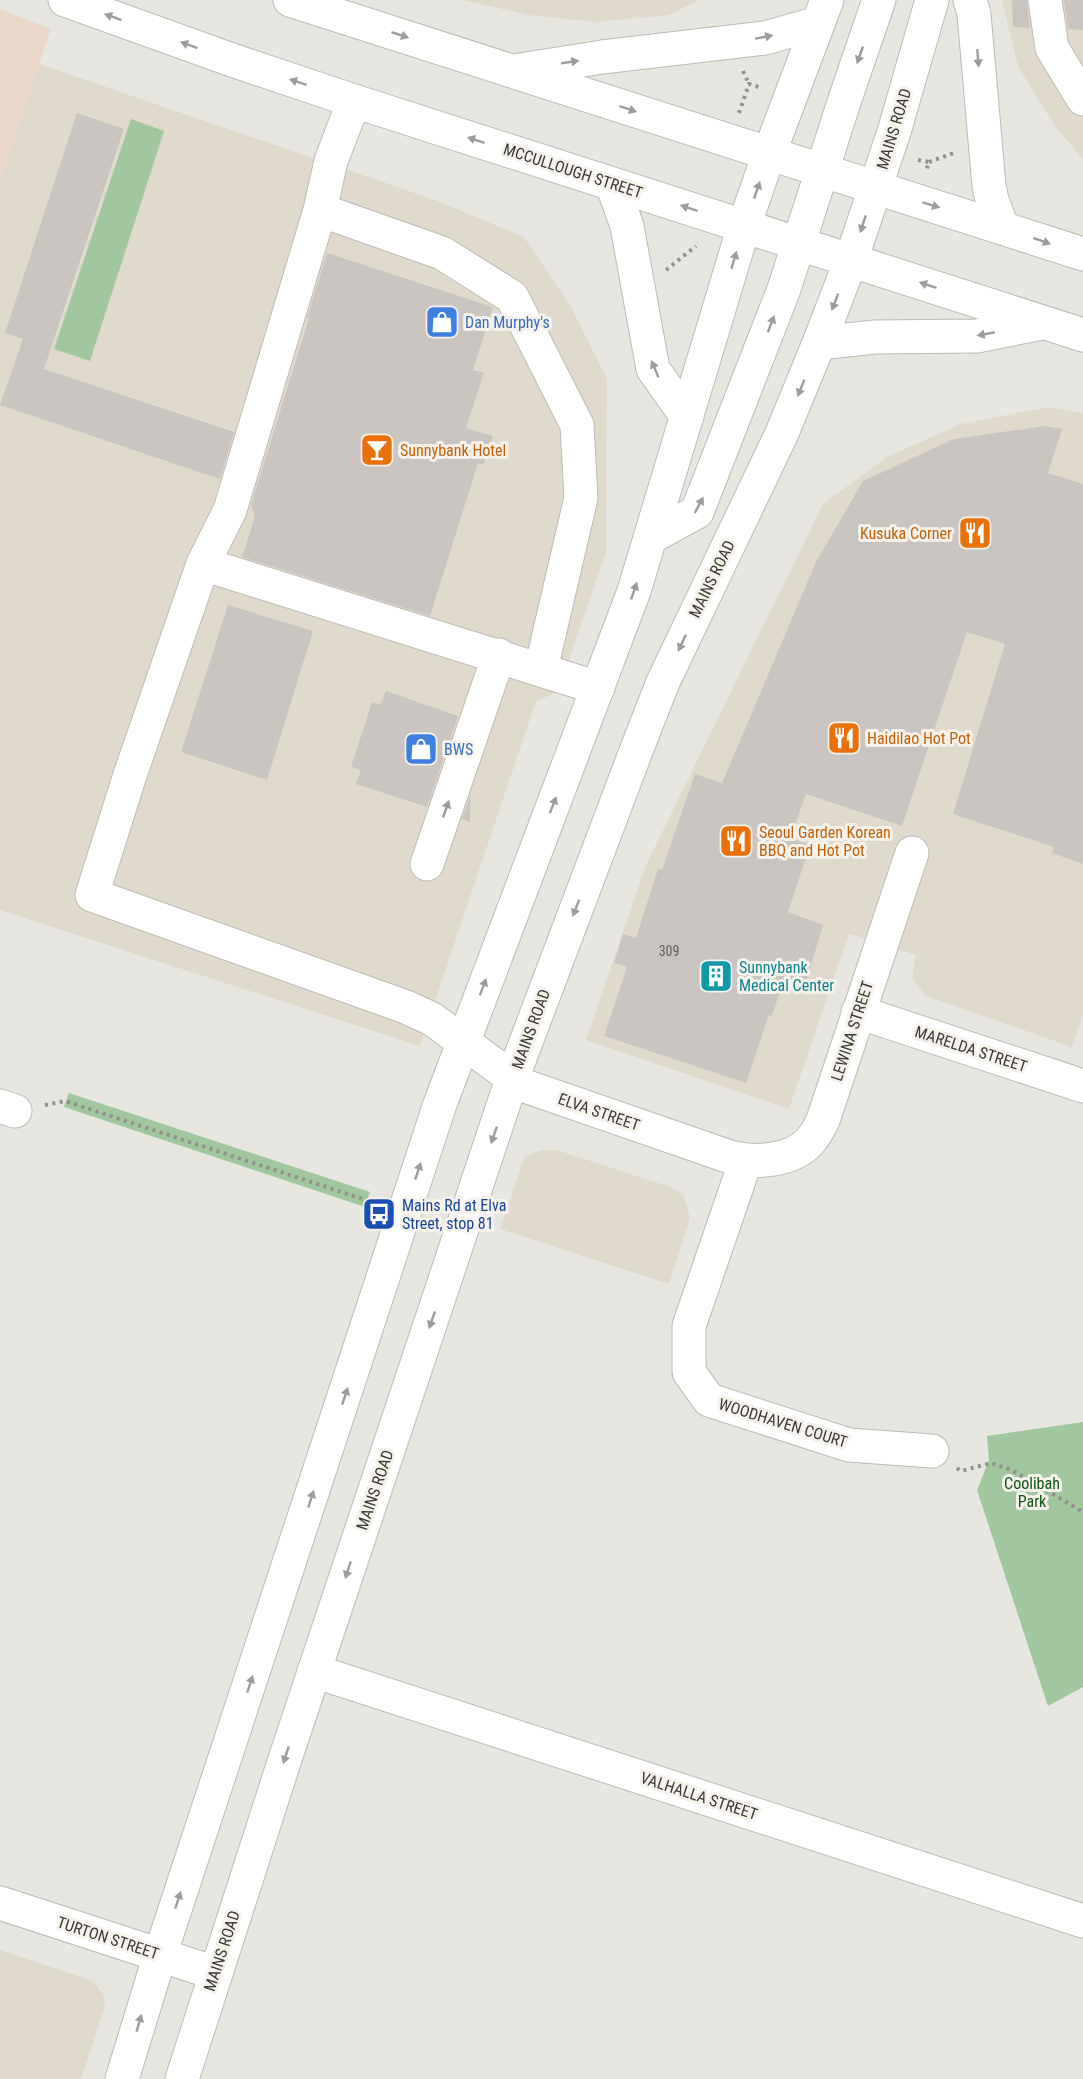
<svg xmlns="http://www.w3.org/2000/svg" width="1083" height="2079" font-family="'Roboto Condensed',sans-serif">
<rect width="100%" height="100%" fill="#e8e6e0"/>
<path fill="#e0dacd" d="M464,0H699L669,15L596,22L528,15Z
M1002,0H1083V159L1054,125L1018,66Z
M39,64L435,200L524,237L570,305L607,379L606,552L558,692L536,701L420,1046L0,910V182Z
M1048,407L1083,413V1015L1072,1047L926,996L912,978L916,955L849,934L789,1109L586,1040L646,865L823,504L887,457L961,424Z
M542,1150H557L670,1187L683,1194L690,1218L669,1284L500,1229L525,1156Z
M0,1950L93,1981L103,1994L105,2006L81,2079H0Z"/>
<path fill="#ebd8c8" d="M0,9L51,29L0,182Z"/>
<path fill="#a1c79f" d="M131,119L164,131L90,361L54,349Z
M69,1093L370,1192L365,1207L64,1107Z
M1083,1422V1687L1048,1706L977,1490L989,1460L987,1436Z"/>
<path fill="#cac4c1" d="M1012,0H1027L1030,28L1013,27Z
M1064,0H1083V30L1068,29Z
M77,113L124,129L44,369L234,432L220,479L0,405L23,339L5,333Z
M327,253L493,307L473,370L484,373L466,428L493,436L483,465L478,463L430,616L242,557L255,517L251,505L309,318H307Z
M1045,426L1062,429L1048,473L1083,484V864L1052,853L1054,847L953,814L1005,644L967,632L902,826L806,794L790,838L810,845L788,912L823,925L804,989L783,982L772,1016L769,1015L746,1083L604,1036L627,967L614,963L623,934L636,938L658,869L662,870L695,774L722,783L816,562L863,481L954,439Z
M228,605L313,631L267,780L181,752Z
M386,691L458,716L427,807L356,784L361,770L351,767L372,702L380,705Z
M471,793L470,803V822L462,819Z"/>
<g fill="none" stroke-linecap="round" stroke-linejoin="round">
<defs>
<path id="minor" d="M1045,0L1052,48L1083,99
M354,101L331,161L320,210L442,253L512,297L577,425L581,498L541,669
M320,210L230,510L203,564L130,775L92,895L406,1007L432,1019L522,1085L733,1158C757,1163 793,1161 810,1141C816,1135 819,1128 823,1120L912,853
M203,564L598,688
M427,864L499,655
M858,1012L1083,1086
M0,1106L15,1111
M746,1160L689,1326V1372L709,1400L849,1445L932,1451
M314,1671L1083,1921
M0,1903L215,1973"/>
<path id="major" d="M65,0L232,60L354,101L1083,335
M290,0L1083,254
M970,0L974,14L989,186L992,200L1002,227
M520,70L602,57L765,38L818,23
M612,184L627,226L653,369L687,417
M819,343L875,337L977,336L1042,323
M651,537L697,512L784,289L845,99L879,0
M122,2079L160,1955L440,1104L634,591L744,226L769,154L827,0
M182,2079L285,1759L512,1079L636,751L663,682L782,433L819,343L851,260L894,132L932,0"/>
</defs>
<use href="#minor" stroke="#bdbab4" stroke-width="35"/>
<use href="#major" stroke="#bdbab4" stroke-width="35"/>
<path stroke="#91908b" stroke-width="4" stroke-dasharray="3 4.5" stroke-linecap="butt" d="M743,71L749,84
M739,113L749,84L759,87
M918,160L929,162L926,171
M929,162L957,152
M666,270L696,246
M45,1105L65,1101L375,1203
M957,1468L961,1471L991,1463L1012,1470L1083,1512"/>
<use href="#minor" stroke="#fff" stroke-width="33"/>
<use href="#major" stroke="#fff" stroke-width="33"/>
</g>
<defs><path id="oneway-solid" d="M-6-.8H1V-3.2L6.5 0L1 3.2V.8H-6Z" transform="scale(1.5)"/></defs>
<g fill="#9c9c9a">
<use href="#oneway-solid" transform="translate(113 17) rotate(-160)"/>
<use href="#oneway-solid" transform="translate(400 35) rotate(18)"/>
<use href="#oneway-solid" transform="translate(764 37) rotate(-10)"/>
<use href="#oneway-solid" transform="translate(189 45) rotate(-160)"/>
<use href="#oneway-solid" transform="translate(860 55) rotate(109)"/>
<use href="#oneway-solid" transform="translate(978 58) rotate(85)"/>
<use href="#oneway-solid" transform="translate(570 62) rotate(-9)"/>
<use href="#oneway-solid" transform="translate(298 82) rotate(-162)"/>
<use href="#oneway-solid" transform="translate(628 109) rotate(18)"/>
<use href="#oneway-solid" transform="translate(476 140) rotate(-162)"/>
<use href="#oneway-solid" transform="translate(757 190) rotate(-71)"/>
<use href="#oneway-solid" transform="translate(931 205) rotate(17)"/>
<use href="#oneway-solid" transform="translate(689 208) rotate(-162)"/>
<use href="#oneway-solid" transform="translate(863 224) rotate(108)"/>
<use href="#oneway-solid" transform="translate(1042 241) rotate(19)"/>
<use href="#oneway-solid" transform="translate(734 260) rotate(-73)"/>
<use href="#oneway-solid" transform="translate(928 285) rotate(-162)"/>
<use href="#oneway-solid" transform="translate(835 302) rotate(111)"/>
<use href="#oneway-solid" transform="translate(771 324) rotate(-69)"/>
<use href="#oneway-solid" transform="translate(986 334) rotate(169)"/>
<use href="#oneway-solid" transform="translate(655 369) rotate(-113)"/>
<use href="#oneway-solid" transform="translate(801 388) rotate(112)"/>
<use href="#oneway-solid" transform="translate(699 505) rotate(-62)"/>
<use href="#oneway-solid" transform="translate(634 591) rotate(-71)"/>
<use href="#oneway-solid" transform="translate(682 643) rotate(115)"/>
<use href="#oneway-solid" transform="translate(553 805) rotate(-69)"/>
<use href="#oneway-solid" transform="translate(446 809) rotate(-71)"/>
<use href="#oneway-solid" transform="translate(576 908) rotate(111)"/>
<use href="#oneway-solid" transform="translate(483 987) rotate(-69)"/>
<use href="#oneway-solid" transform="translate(494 1135) rotate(109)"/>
<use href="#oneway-solid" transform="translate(418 1171) rotate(-72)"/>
<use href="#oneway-solid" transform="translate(432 1320) rotate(109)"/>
<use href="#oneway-solid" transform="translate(345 1396) rotate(-72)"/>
<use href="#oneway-solid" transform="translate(311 1499) rotate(-72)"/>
<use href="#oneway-solid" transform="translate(348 1570) rotate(108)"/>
<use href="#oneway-solid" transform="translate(250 1684) rotate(-72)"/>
<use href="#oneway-solid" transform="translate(286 1755) rotate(108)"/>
<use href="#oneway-solid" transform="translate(178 1900) rotate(-72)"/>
<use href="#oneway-solid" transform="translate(139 2023) rotate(-74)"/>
</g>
<defs>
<symbol id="shop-square" viewBox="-11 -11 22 22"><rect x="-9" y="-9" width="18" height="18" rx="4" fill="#3f7fe0" stroke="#f6f3ed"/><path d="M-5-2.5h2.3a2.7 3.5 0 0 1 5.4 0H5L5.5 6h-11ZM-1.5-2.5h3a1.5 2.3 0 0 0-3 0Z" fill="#fff"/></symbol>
<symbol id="bar-square" viewBox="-11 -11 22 22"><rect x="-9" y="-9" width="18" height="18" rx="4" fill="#e8710a" stroke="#f6f3ed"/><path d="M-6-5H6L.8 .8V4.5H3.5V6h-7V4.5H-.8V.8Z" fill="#fff"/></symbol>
<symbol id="restaurant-square" viewBox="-11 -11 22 22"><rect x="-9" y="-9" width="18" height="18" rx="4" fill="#e8710a" stroke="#f6f3ed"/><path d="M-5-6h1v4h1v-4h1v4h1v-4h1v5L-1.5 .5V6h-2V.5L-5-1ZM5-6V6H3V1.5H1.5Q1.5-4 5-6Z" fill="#fff"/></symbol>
<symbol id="building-square" viewBox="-11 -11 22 22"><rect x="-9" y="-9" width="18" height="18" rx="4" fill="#0f9aa8" stroke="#f6f3ed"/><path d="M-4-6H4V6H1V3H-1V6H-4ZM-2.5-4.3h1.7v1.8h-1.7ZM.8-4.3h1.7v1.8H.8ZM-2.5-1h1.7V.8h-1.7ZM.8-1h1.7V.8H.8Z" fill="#fff"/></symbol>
<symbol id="bus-square" viewBox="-11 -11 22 22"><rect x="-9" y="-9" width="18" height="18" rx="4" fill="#1a4fb4" stroke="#f6f3ed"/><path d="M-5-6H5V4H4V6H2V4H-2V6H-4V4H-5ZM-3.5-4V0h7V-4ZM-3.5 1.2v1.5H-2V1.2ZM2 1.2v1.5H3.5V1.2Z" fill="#fff"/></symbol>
</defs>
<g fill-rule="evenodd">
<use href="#shop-square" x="423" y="303" width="38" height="38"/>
<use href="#bar-square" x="358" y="431" width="38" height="38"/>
<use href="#restaurant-square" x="956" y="514" width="38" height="38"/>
<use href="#restaurant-square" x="825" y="719" width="38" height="38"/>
<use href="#shop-square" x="402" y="730" width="38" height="38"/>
<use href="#restaurant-square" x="717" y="822" width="38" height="38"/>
<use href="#building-square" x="697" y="957" width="38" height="38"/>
<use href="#bus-square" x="360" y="1195" width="38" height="38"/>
</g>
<g text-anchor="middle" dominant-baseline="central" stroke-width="6" stroke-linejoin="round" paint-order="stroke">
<g font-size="14" fill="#5e5c59">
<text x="669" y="951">309</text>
</g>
<g font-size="16" fill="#3a3936" stroke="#f6f3ed">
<text transform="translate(894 129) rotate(-73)">MAINS ROAD</text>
<text transform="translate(573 171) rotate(18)">MCCULLOUGH STREET</text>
<text transform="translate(712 579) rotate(-64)">MAINS ROAD</text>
<text transform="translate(531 1029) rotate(-70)">MAINS ROAD</text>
<text transform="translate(852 1031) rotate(-72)">LEWINA STREET</text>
<text transform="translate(971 1049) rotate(18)">MARELDA STREET</text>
<text transform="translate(599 1112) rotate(19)">ELVA STREET</text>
<text transform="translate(783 1423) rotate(17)">WOODHAVEN COURT</text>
<text transform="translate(375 1490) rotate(-71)">MAINS ROAD</text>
<text transform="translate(699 1796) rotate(18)">VALHALLA STREET</text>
<text transform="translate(108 1938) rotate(18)">TURTON STREET</text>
<text transform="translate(222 1951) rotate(-72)">MAINS ROAD</text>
</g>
<g font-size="16" fill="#366cbe" stroke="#f6f3ed" text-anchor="start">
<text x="465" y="322">Dan Murphy's</text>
<text x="444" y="749">BWS</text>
</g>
<g font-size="16" fill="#c56008" stroke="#f6f3ed" text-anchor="start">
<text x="400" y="450">Sunnybank Hotel</text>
<text x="952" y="533" text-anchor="end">Kusuka Corner</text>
<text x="867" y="738">Haidilao Hot Pot</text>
<text x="759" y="832">Seoul Garden Korean<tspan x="759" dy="18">BBQ and Hot Pot</tspan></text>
</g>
<g font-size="16" fill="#0d838f" stroke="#f6f3ed" text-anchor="start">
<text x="739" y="967">Sunnybank<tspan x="739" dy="18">Medical Center</tspan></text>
</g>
<g font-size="16" fill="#164399" stroke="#f6f3ed" text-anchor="start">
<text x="402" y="1205">Mains Rd at Elva<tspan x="402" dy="18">Street, stop 81</tspan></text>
</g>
<g font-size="16" fill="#0f5412" stroke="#f6f3ed">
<text x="1032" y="1483">Coolibah<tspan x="1032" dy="18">Park</tspan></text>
</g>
</g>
</svg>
